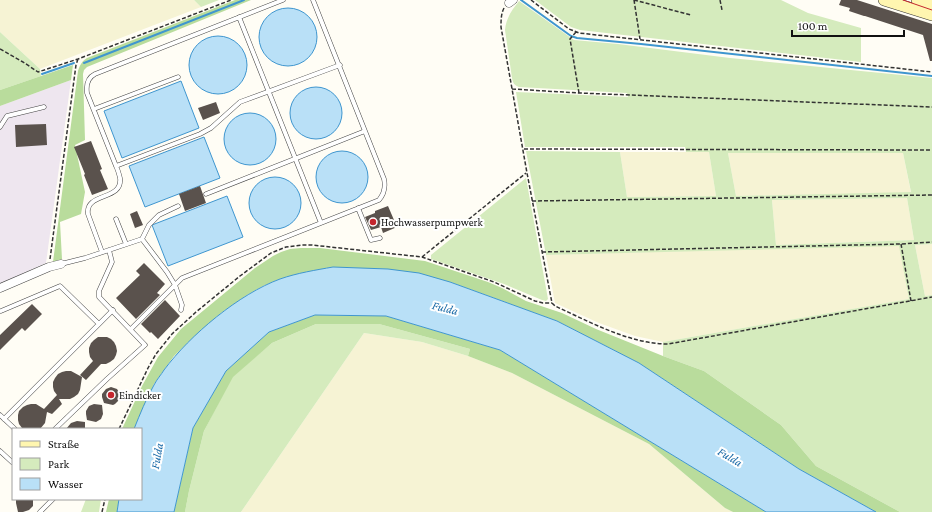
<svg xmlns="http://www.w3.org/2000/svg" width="932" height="512" font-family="'Crimson Pro',serif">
<rect width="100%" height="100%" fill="#fffdf5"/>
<path fill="#eee6ef" d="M71,80L46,263L0,284V106Z"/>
<path fill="#f6f3d4" d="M0,0H194L201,7L40,69L0,32Z
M620,152H709L716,196L627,197Z
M728,153H903L911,193L736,196Z
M907,198L914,240L776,245L772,200Z
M932,244V295L925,296L915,245Z
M900,245L909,299L663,342L635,336L599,323L555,303L546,255Z
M364,333L422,342L468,356L512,373L649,444L725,508L733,512H241Z"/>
<path fill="#d5ebbd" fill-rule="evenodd" d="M194,0H219L201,7Z
M535,0H781L808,13L861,28V62L580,30L571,27Z
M519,1L574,40L618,44L730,58L932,78V244L915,245L925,296L932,295V512H900L816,466L781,425L704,371L663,356V342L909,299L899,246L546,255L526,151L620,152L627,197L716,196L709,152H686L685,147H525L516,92L628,97L627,93L519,87C514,85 513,83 512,78L505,30C506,18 512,10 519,1ZM728,153H903L911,192L736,196ZM907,198L914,240L776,245L772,200Z
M0,32L40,69L41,76L0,90Z
M526,178L548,299L546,301L542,300L504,284L431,259V255Z
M316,324H379L470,349L468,356L422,342L364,333L241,512H185L189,491L204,431L232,377L272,343Z
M86,499H101L99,512H81Z"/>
<path fill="#b9dc9c" d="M235,0H251L87,67L84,70L83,74L85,140L75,145L85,192L81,214L60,222L62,259L53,262L78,71C80,65 82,61 87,58Z
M73,65L71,80L0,106V90Z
M301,248H320L425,261L488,282L502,288L526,301L562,313L596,329L663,356L704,371L781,425L816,466L900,512H876L799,469L639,363L557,321L450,282L333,267L308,272L280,279L263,286L247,295L221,313L195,336L174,356L154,384L134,429H122L142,386L158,357L181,329L255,268L273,256L281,252L290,249Z
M315,315L386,316L500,350L766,512H733L725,508L649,444L512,373L468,356L470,349L379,324H316L272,343L233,377L204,431L189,491L185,512H174L193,428L226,371L269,332Z
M109,499H119L117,512H106Z"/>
<path fill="#b9e0f7" stroke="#3f96cf" d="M259 37a29 29 0 1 1 58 0a29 29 0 1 1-58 0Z
M189 65a29 29 0 1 1 58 0a29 29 0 1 1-58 0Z
M181,81L199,128L122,158L104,111Z
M290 113a26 26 0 1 1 52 0a26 26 0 1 1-52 0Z
M224 139a26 26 0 1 1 52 0a26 26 0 1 1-52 0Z
M204,137L220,178L145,207L129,166Z
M316 177a26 26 0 1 1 52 0a26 26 0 1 1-52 0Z
M249 203a26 26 0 1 1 52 0a26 26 0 1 1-52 0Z
M227,196L243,237L168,266L152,225Z
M333,267L388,269L419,273L450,282L557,321L639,363L799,469L876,512H766L500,350L386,316L315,315L269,332L226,371L193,428L174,512H117L119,499H141V429H134C140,414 146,399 154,385C157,379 161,375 164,370C190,335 239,294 280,279C297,273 316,270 333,267Z"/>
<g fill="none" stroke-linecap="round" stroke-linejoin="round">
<path stroke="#3f96cf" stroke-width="2" d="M521,0L571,36L577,38L641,44L932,76
M84,63L244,0
M42,74L74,63"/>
</g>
<path fill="#5a524d" d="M841,0H857L932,24V61H930L923,35L865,16H864L849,11L850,8L839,5Z
M216,102L220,113L203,120L198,108Z
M46,124L47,145L16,147L15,125Z
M91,141L102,169L100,170L108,189L92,195L84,175L85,174L74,147Z
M200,186L206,203L185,211L179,194Z
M388,206L397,227L383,233L381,227L371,230L365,217L375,213V211Z
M137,211L143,225L135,228L130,214Z
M144,263L165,284L157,293L160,295L136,319L116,298L140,275L136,271Z
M165,300L180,316L158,339L151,332L150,333L141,324Z
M32,304L42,314L25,331L22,328L0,350V335Z
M98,337H107L111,339L114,342L116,346L117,351L116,355L114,359L110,362L106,364H101L86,380L80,375L93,361L90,357L89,352V348L91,343L94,340Z
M66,371H71L82,377L80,390L78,394L74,397L70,399H59L62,404L52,414L47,412L45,423L40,429H23L22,428L19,424L18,420V415L19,411L23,407L27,405L31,404H36L44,409L57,395L54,391L53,387V382L55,378L58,374L62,372Z
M111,387L117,389L120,394L119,400L115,404L113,405L104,403L102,397V394L106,389Z
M94,404L102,405L103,414L101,419L96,422L87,420L86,414V411L89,406Z
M77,421L85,422V429H66L71,423Z
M16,499H33V506L29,510L23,512H18L16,503Z"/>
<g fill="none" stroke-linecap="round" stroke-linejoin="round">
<defs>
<path id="lane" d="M239,17L321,223
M94,109L178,77
M0,127L7,116L44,107
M116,166L200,134L211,128L240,102L340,65
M206,194L365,131
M358,208L371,240L380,238
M116,219L126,244
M142,239L149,225L159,215L178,206
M102,252L88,214C85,192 123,201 120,178C119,174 118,170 116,166L87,93C86,85 87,78 95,74L283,0
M61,264L85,258L142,239L167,272L175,285L182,278L379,200C384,194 386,188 384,179L313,0
M1,311L60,286L99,324
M131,329L175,285L182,305L181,310
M0,415L15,429
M4,419L113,310
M55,429L107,379L145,345L99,297V291L112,262L109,250
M0,451L13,463
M40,512L53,499"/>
<path id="street" d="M509,3L513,0
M0,288L49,267L61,264"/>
<path id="secondary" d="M884,0L932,15
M917,0L932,5"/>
</defs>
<use href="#lane" stroke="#444" stroke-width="5"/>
<use href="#street" stroke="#444" stroke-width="9"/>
<use href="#secondary" stroke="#333" stroke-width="12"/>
<path stroke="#333" stroke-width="1.5" stroke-dasharray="4 2" stroke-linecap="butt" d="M531,0L569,29L579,33L932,72
M634,0L691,15
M634,0L640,39
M720,0L722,10
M504,8C501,14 501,20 501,27L527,173L552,303L555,306C590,322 630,344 668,344L932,297
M576,32L570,39L579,93
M0,49L23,62L38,72L78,59L231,0
M512,89L579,93L932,107
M524,149L932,150
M532,201L932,195
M901,244L911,301
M542,252L901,244L932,242
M422,257L526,173
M50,259L76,65L78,59
M119,429L148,368L156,354L172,334L196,312L240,276L271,253L286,247L302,245H312L422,257L494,282L535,301L543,303H552
M102,512L105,499"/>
<use href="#lane" stroke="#fff" stroke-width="4"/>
<use href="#street" stroke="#fff" stroke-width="8"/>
<use href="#secondary" stroke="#fff6b0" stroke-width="11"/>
<path stroke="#c4262e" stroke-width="1" d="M903,0L932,10"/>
</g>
<g fill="#c4262e" stroke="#fff" stroke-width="1.5">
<circle cx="373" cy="222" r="4"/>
<circle cx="111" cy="395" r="4"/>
</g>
<g text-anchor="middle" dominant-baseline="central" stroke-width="4" stroke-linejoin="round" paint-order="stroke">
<g font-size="11" fill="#111" stroke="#fff" text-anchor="start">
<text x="381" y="222">Hochwasserpumpwerk</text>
<text x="119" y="395">Eindicker</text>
</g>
<g font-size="12" font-style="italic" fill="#1768a6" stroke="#fff">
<text transform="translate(445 308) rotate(14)">Fulda</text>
<text transform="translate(157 456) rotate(-80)">Fulda</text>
<text transform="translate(730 457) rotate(31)">Fulda</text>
</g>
</g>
<rect x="12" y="428" width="130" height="72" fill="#ffffff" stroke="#a0a0a0"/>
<rect x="20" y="441" width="20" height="6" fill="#fff6b0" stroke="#a0a0a0"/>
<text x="48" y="448" font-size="12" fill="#111111">Straße</text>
<rect x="20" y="458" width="20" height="12" fill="#d5ebbd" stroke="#a0a0a0"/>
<text x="48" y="468" font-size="12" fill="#111111">Park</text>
<rect x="20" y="478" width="20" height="12" fill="#b9e0f7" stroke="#a0a0a0"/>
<text x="48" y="488" font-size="12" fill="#111111">Wasser</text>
<path d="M792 30v6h112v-6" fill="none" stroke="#111111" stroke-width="2"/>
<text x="798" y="30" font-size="12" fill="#111111" stroke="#ffffff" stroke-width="3" paint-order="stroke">100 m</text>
</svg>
